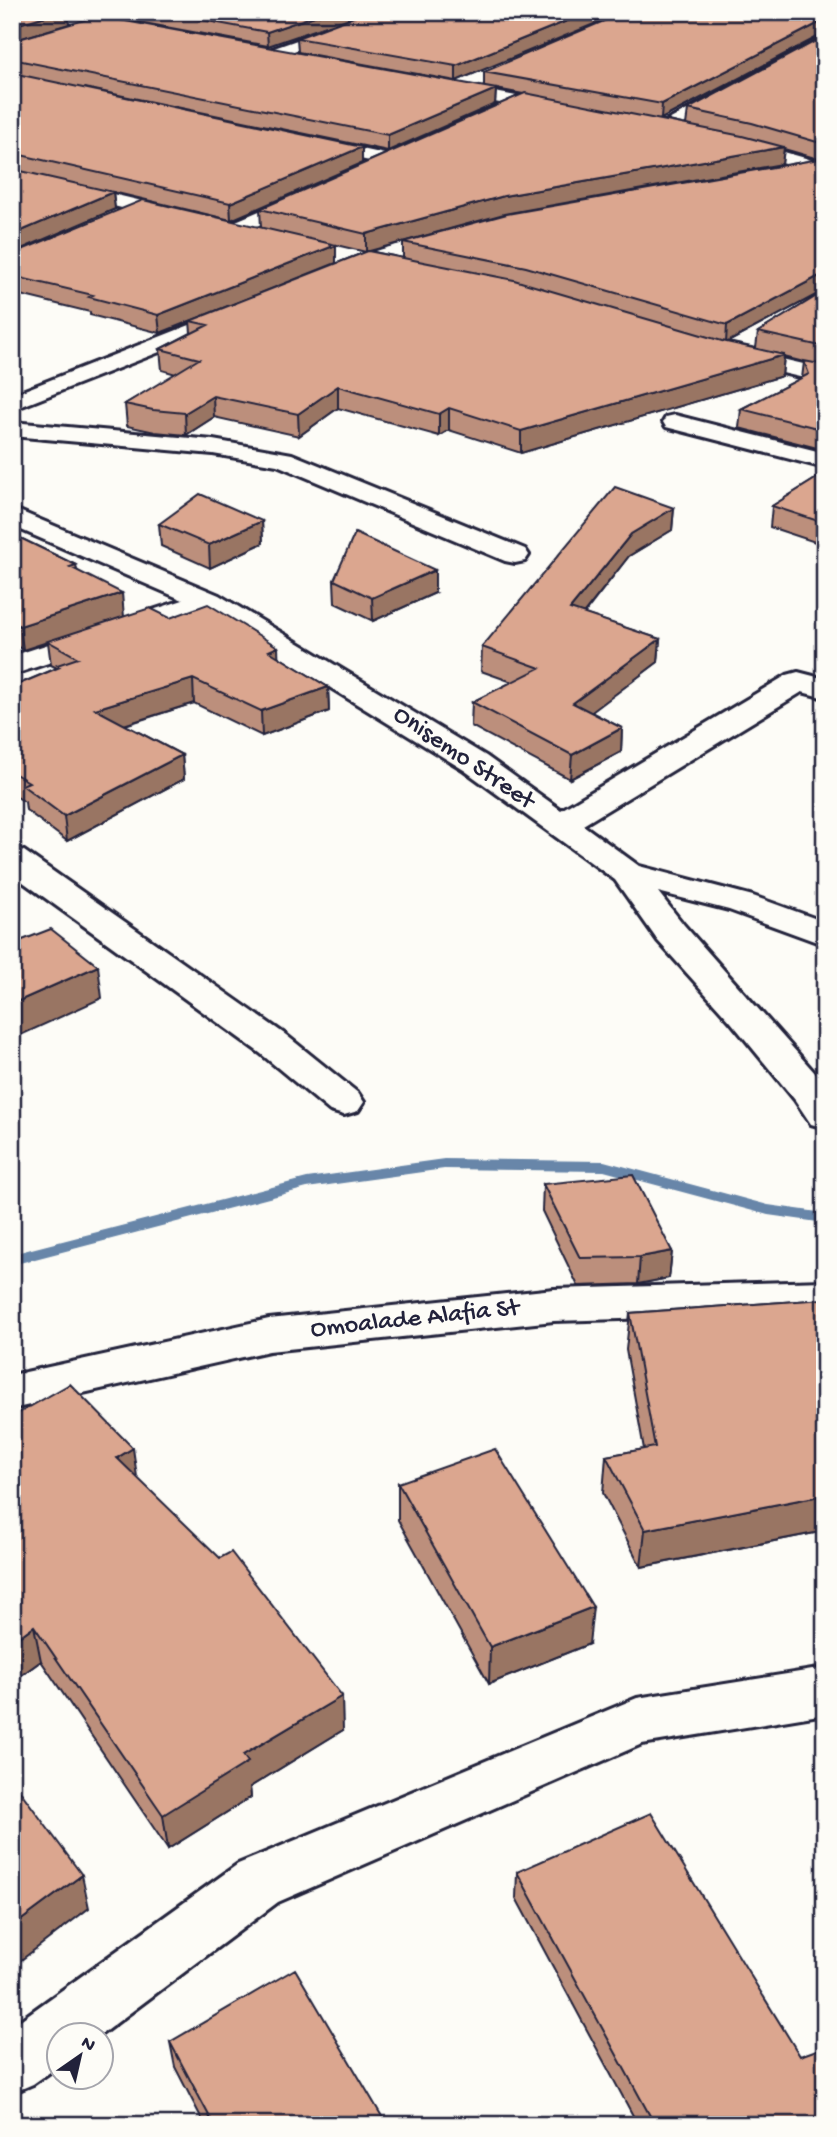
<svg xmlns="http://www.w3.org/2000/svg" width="837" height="2137" font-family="'Gochi Hand',sans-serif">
<rect width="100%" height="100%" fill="#fdfcf7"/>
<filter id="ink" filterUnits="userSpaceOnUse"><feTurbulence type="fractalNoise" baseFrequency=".0143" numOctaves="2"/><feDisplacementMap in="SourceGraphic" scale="14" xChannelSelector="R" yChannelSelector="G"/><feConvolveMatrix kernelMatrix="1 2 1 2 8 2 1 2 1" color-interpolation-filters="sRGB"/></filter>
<g filter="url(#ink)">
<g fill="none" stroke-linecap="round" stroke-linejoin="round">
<path fill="#6786a9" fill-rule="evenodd" d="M444,1159L604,1161L768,1205L825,1213V1223L768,1215L604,1171L444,1169L307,1188L12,1265V1254L307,1178Z"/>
<defs>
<path id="minor" d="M36,12H66L131,25L139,30L131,35L43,17Z
M376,12H398L275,58H263L261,55L263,52Z
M825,35V46L669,132H657L654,128Z
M445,83L561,104L570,109L561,114L439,92L437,88Z
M311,138L394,156L397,160L388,165L305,147L302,143L305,139Z
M734,138L823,163L825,168L816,173L728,147L725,143Z
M12,170L188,212L191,216L181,222L12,182Z
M308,190L318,196L315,200L243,232H229L226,228L229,224Z
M455,230L462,232L465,236L462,240L373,265L346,276H332L329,272C340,257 432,236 455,230Z
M238,306L246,308L249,313L246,318L12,410V395Z
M731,347L825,369V383L723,359L720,354L723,349Z
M675,415L825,453V468L666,427L663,422L666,417Z
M12,422L213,440L292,454L525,549L529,555L525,561L515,563L505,561L277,465L213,454L12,436Z
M12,508L219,595L486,756L561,810L787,675L798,672L825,679V698L802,692L583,825L639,866L753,896L825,922V945L729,910L658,892L684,925L823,1082L825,1128L811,1124L795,1100L731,1022L658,941L615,880L464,770L206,611L12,675V656L183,600L12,526Z
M12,848L24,851L286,1035L358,1093L364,1102L358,1111L344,1115L330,1111L260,1053L12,874Z
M825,1281V1313L554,1321L269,1351L12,1409V1375L269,1319L554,1289Z
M825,1668V1714L642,1744L278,1902L99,2036H60V2065L33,2084L12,2093V2026L238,1864L637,1698Z"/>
</defs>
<use href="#minor" stroke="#22223b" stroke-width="6"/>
<use href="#minor" fill="#fdfcf7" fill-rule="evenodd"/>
</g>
<path fill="#bc8f7b" stroke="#22223b" stroke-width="2" fill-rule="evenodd" d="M12,12H68L69,24L484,87V72L825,12V33L661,119L686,125L688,109L825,36V290L728,342L756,348L758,332L825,291V450L739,428L741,409L802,378L804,362L784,357L782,376L521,453L449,430L439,436L338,408L299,436L214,417L186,435L155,432L127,426L125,404L176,374L162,370L160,349L191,333L190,321L160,333L90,315V312L12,293V254L261,227L260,209L523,94L496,89L495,104L388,151L85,88L362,147V163L231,220L113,192L115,209L12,253ZM784,149L815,158H823L403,242V258L369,251L504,214L782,164ZM336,245L366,252L232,304L336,263Z
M85,12H623L456,81L298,52L297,38L366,13L268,46Z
M825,473V538L818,543L770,527L772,506Z
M674,508L672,530L629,556L584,614L660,639L658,662L591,712L622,728L621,752L570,779L471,726L472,702L512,682L481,671L482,647Z
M262,521L263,543L210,568L161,546L159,524Z
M12,534L76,565L77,570L124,617L170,618L278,657L328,687L329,711L262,736L194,703L125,725L182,755L184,779L67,841L26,810L25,802L12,794V687L57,668L51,665L48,642L23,650L12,643Z
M334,580L435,593L373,621L335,603Z
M543,1184L672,1251L669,1278L638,1284L578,1286L542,1211Z
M825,1299V1531L641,1567L603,1493L606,1456L644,1449L626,1350L630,1313Z
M12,1417L137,1478L343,1730L250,1787L251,1797L168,1849L41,1661L12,1682Z
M398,1483L589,1644L489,1684L398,1520Z
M517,1872L800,2056L825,2125H638L516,1898Z
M170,2042L387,2125H205L175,2067Z"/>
<path fill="#997464" stroke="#22223b" stroke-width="2" d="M59,12H68L69,24L12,41V26Z
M326,12H367L268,46L267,32Z
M589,12H623L456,81V66Z
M825,20V33L661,119L662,104Z
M496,89L495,104L388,151V135Z
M362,147V163L231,220L230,203Z
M784,147L782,164L504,214L366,252V234L504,196Z
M113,192L115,209L12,253V235Z
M336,245V263L160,333L158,315Z
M825,273V290L726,343L727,325Z
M784,355L782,376L521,453V431Z
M338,386V408L299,436L298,414Z
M213,396L214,417L186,435L185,413Z
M449,408V430L439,436V414Z
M674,508L672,530L629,556L569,632L570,609L631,534Z
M825,519V538L818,543L821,522Z
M262,521L263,543L210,568L209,545Z
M435,570V593L373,621L372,598Z
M122,593L124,617L23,650L20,626Z
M660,639L658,662L572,727L573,703Z
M278,647L279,671L269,651Z
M193,679L194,703L98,733L95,709Z
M328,687L329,711L262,736L261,711Z
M622,728L621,752L570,779L572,755Z
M182,755L184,779L67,841L64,816Z
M98,966L102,998L12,1039V1004Z
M672,1251L669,1278L638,1284L640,1257Z
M133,1448L138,1484L117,1458Z
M825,1495V1531L641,1567L645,1530Z
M593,1607L589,1644L489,1684L490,1647Z
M34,1626L41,1661L12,1682V1642Z
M342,1696L343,1730L250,1787L251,1797L168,1849L163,1815L243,1755Z
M82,1875L89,1908L12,1967V1927Z"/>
<path fill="#dba68f" stroke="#22223b" stroke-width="2" d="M12,12H59L12,26Z
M159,12H326L267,32Z
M367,12H589L456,66L297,38Z
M625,12H825V20L662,104L484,72Z
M98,16L496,89L388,135L12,59V41Z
M825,36V142H817L752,123L688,109Z
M12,73L362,147L230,203L12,153Z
M525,93L742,136L784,147L504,196L366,234L260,209Z
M825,158V273L727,325L526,267L403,242L507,214Z
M12,169L113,192L12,235Z
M143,200L336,245L158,315L89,297L93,295L12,276V254Z
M368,251L514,280L722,341L784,355L521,431L449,408L439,414L338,386L298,414L213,396L185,413L153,410L125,404L199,359L160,349L208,325L190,321Z
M825,291V347L758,332Z
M804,361L825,365V430L741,409L809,374Z
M825,473V519L821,522L772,506Z
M615,487L674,508L631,534L570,609L660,639L573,703L622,728L572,755L472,702L540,668L482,647Z
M200,494L262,521L209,545L159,524Z
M355,533L435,570L372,598L334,580Z
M12,534L76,565L70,567L122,593L20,626L12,622Z
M208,604L278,647L269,651L328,687L261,711L193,679L95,709L182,755L64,816L22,785L29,782L12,772V687L60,667L57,665L78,658L48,641L150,608L170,618Z
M51,929L98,966L12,1004V944Z
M633,1175L672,1251L640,1257L580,1258L543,1184Z
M825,1299V1495L645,1530L606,1456L655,1447L630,1313Z
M70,1384L133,1448L117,1458L220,1558L231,1552L342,1696L243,1755L248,1762L163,1815L34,1626L12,1642V1417Z
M495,1449L593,1607L490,1647L398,1483Z
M12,1780L82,1875L12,1927Z
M651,1813L800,2056L825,2047V2125H655L517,1872Z
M295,1969L387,2125H214L170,2042Z"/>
</g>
<g text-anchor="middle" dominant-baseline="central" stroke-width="5" stroke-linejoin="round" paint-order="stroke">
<g font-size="26" fill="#22223b" stroke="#fdfcf7">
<text transform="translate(463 759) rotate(34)">Onisemo Street</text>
<text transform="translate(415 1320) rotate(-6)">Omoalade Alafia St</text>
</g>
</g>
<rect width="837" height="2137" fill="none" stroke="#fdfcf7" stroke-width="42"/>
<rect x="21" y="21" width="795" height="2095" fill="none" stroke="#22223b" stroke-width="2.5" filter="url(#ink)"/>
<g transform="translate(80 2056) rotate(34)"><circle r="33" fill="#fdfcf7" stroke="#a5a5ac" stroke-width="2"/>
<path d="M0-5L12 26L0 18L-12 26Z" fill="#22223b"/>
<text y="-10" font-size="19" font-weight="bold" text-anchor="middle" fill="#22223b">N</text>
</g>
</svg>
